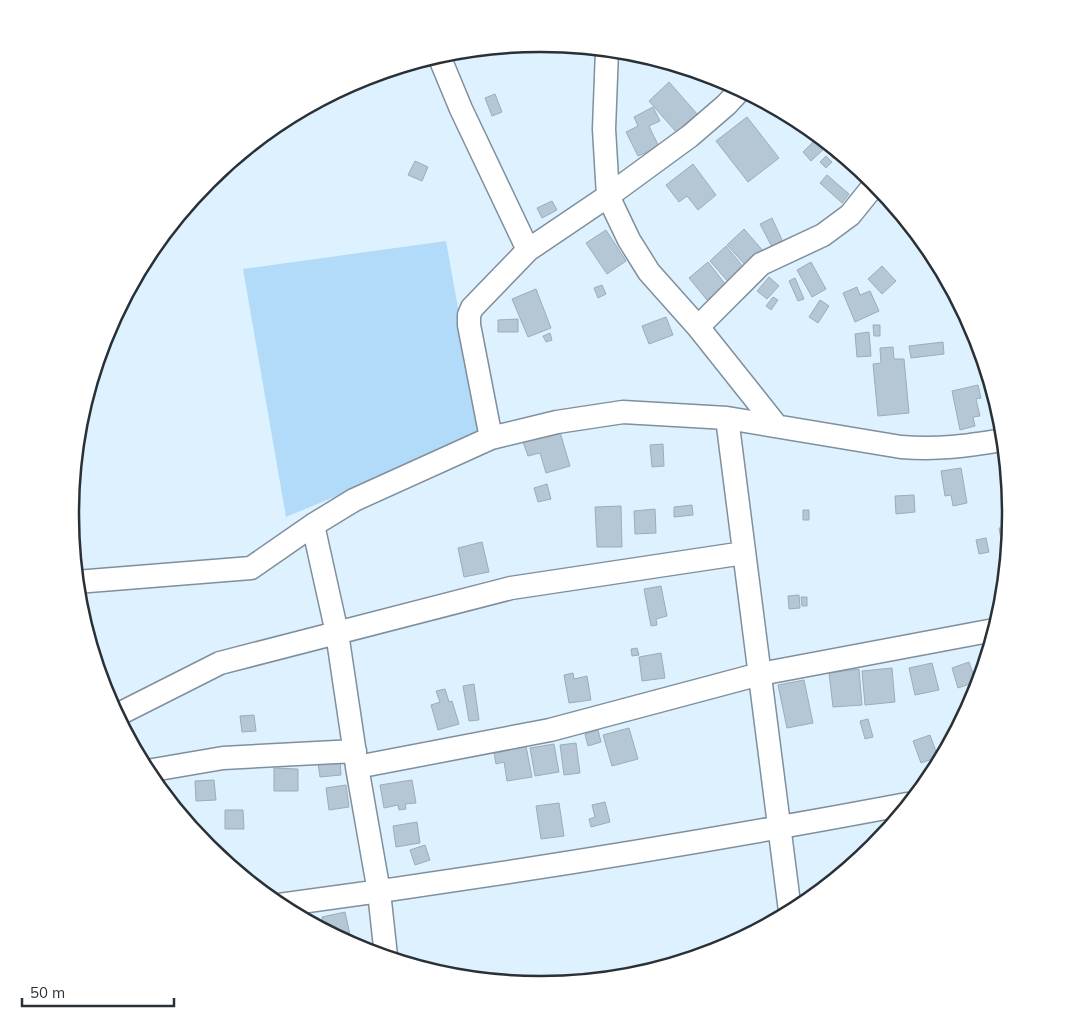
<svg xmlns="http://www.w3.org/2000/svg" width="1080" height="1028" font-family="Mulish,sans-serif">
<rect width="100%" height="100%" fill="#def1fe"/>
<path fill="#b2dbf9" d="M446,241L481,436L286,517L243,269Z"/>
<path fill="#b5c7d4" stroke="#9cadba" d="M669,82L698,115L677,133L649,101Z
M495,94L502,112L492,116L485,98Z
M653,107L660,121L649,126L659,147L638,156L626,132L638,126L634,117Z
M774,108L791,118V120L772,112Z
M747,117L779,158L748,182L716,141Z
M818,137L828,145L811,161L803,152Z
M832,148L839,154L834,159L827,152Z
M826,156L832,162L826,168L820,162Z
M415,161L428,167L422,181L408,175Z
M693,164L716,195L698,210L687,196L679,202L666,185Z
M827,175L849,194L842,203L820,183Z
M552,201L557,210L542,218L537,208Z
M772,218L783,242L772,247L760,224Z
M744,229L764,252L747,267L727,245Z
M606,230L626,261L607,274L586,243Z
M726,246L745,269L729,283L710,261Z
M708,262L726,285L707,300L689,278Z
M811,262L826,289L812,297L797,270Z
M882,266L896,281L882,294L868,279Z
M769,277L779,286L767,299L757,291Z
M795,278L804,299L798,301L789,281Z
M602,285L606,294L598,298L594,288Z
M857,287L860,295L870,291L879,311L855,322L843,293Z
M536,289L551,328L528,337L512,299Z
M773,297L778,300L771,310L766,306Z
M820,300L829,306L818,323L809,317Z
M666,317L673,335L649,344L642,326Z
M518,319V332H498V320Z
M873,325H880V336H874Z
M869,332L871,356L857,357L855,334Z
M550,333L552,340L546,342L543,336Z
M943,342L944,354L911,358L909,346Z
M893,347L894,359H904L909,413L878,416L873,364L881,363L880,348Z
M978,385L981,398L976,399L980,416L973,417L975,426L960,430L952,391Z
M560,432L570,466L546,473L540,453L528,456L523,442Z
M663,444L664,466L652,467L650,445Z
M961,468L967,503L953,506L951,495L945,496L941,471Z
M547,484L551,499L538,502L534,488Z
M914,495L915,512L896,514L895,496Z
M692,505L693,515L674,517V507Z
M621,506L622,547H597L595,507Z
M655,509L656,533L635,534L634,511Z
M803,510H809V520H803Z
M1009,527L1007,551H1003L999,528Z
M986,538L989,552L979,554L976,540Z
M482,542L489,572L464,577L458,548Z
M661,586L667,616L656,619L657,625L651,626L644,589Z
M799,595L800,608L789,609L788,596Z
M801,597H807V606H802Z
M637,648L639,655L632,656L631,649Z
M661,653L665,678L642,681L639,657Z
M969,662L976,682L958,688L952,668Z
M932,663L939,690L915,695L909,668Z
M892,668L895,702L865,705L862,671Z
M859,669L862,705L833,707L829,673Z
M573,673L574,679L587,676L591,700L569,703L564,675Z
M804,680L813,723L787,728L778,685Z
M474,684L479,720L469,721L463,686Z
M445,689L449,702L452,701L459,724L438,730L431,705L440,702L436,691Z
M254,715L256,731L242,732L240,716Z
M868,719L873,737L865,739L860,721Z
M629,728L638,759L612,766L603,735Z
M598,730L601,742L588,746L585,734Z
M930,735L938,757L921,763L913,741Z
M576,743L580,773L564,775L560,745Z
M554,744L559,772L535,776L530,748Z
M526,746L532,777L507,781L504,762L496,764L494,752Z
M340,760L341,775L320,777L318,763Z
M274,768L298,769V791H274Z
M214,780L216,800L196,801L195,781Z
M412,780L416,803L405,804L406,809L399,810L398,805L384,808L380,785Z
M346,785L349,807L329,810L326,788Z
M605,802L610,822L591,827L589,819L595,817L592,805Z
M559,803L564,836L541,839L536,806Z
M225,810H243L244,829H225Z
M417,822L420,843L396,847L393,826Z
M425,845L430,860L415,865L410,850Z
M345,912L352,944L317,926L323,924L322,917Z"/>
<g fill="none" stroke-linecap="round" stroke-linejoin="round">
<defs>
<path id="minor" d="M607,50L604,129L608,196L629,240L649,272L698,327L776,425
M439,56L461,109L528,250
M740,90L726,105L690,136L608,196L528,250L472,308L469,315V325L491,438L557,422L623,412L727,418L901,447C939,450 966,446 1003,440
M698,327L761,264L823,235L850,215L875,184
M727,418L790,911
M313,525L337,633L357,767L379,892L386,956
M76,582L251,568L313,525L354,500L491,438
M117,715L220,663L511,588L744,553
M357,767L550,730L760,674L994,630
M147,771L223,758L355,751
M279,905C489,877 699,843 907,804"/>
</defs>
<use href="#minor" stroke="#7f8f9c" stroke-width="25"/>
<use href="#minor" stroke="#fff" stroke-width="22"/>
</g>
<path d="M0 0H1080V1028H0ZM540 52H541A461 461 0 0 1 1002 513V515A461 461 0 0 1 541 976H540A461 461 0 0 1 79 515V513A461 461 0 0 1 540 52Z" fill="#fff" fill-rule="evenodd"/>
<path fill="none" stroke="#2a3136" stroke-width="2.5" d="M540 52H541A461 461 0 0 1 1002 513V515A461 461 0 0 1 541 976H540A461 461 0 0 1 79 515V513A461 461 0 0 1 540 52Z"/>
<path d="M22 998v8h152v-8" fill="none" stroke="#2a3136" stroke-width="2.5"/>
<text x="30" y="998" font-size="15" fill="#2a3136" stroke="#ffffff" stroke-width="4" paint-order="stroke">50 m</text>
</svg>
